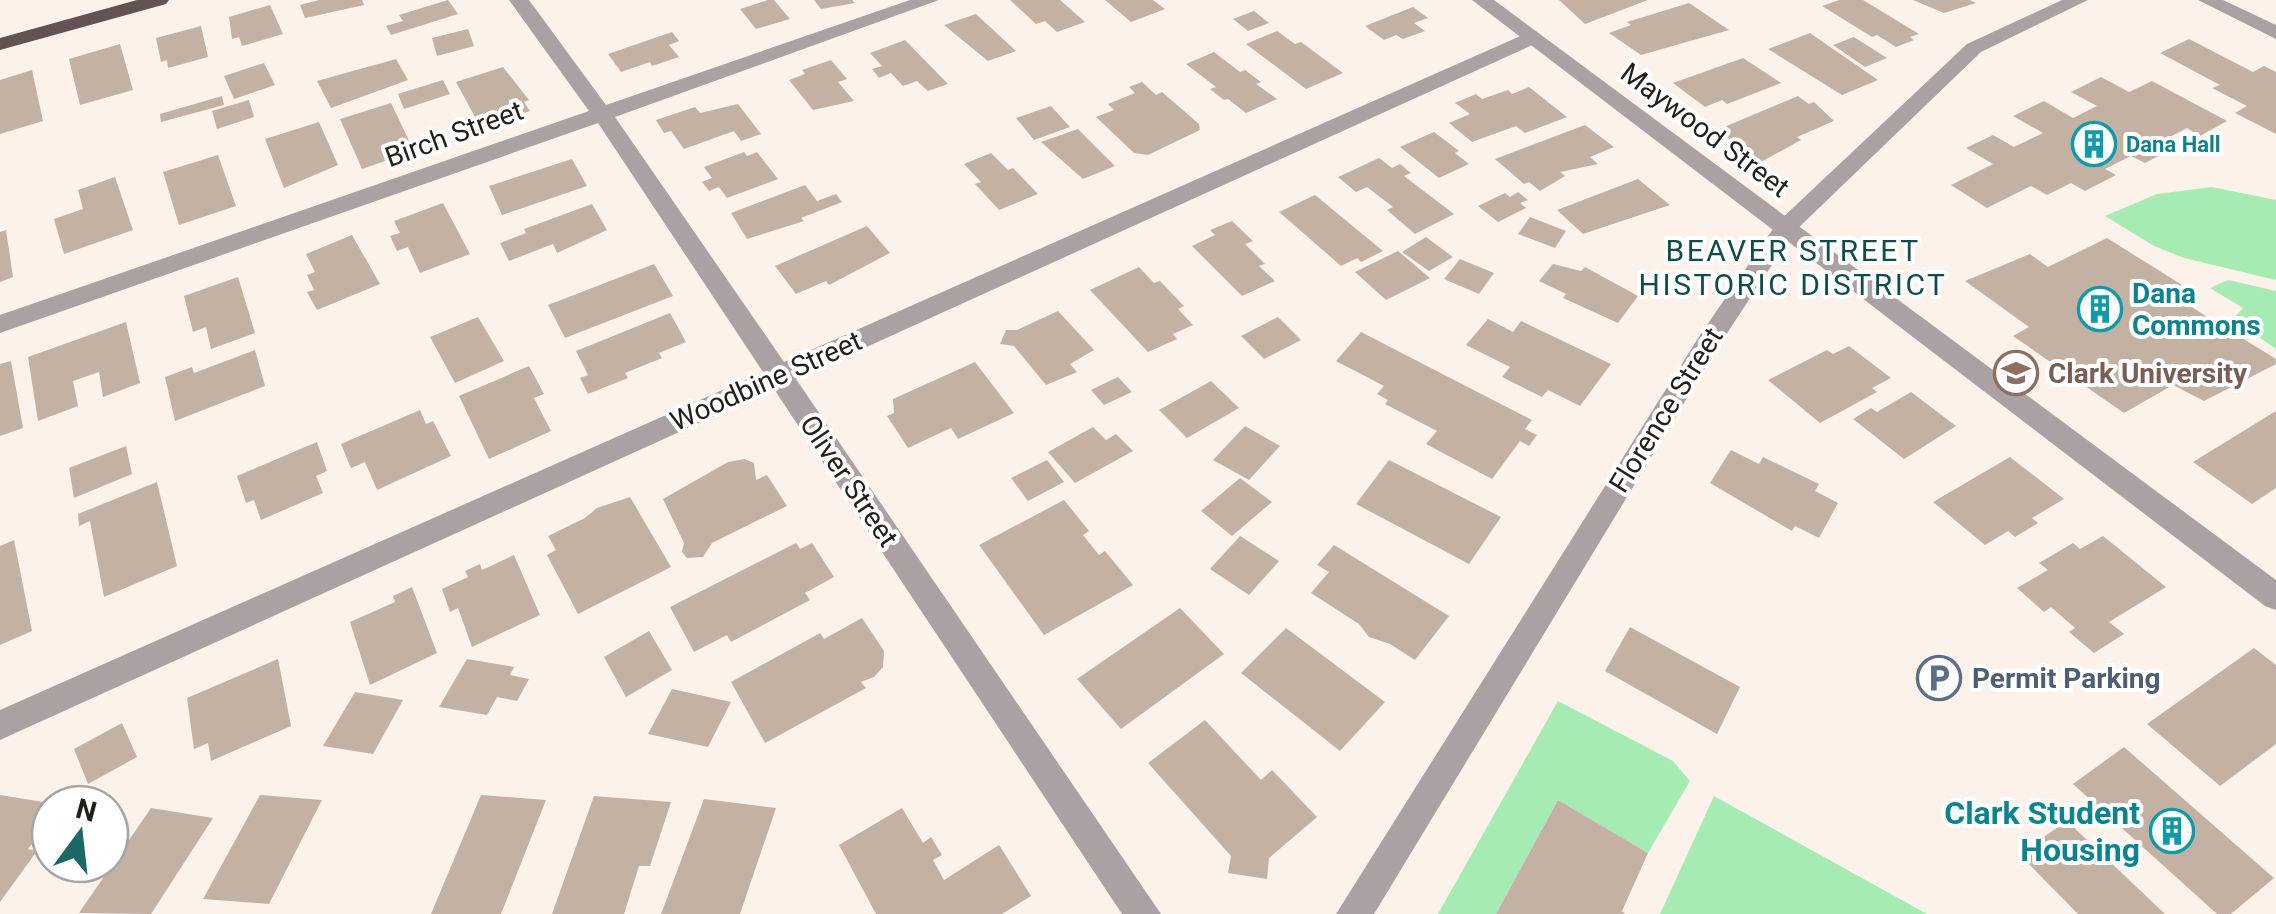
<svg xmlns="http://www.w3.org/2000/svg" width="2276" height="914" font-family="Roboto,sans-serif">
<rect width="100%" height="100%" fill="#fdf2ea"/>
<path fill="#a6ebb4" d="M2212,187L2276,200V280L2184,258L2154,246L2105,216L2157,194Z
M2228,280L2276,291V349L2233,319L2243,308L2210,288Z
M1558,701L1673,761L1690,781L1648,853L1558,800L1496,914H1438Z
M1714,796L1927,914H1660Z"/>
<path fill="#c3b1a4" d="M319,0H362L364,5L305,18L300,5Z
M448,0L458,14L391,35L386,26L403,21L399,15Z
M768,0H774L790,19L756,29L740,9Z
M814,0H852L855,3L821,9Z
M1010,0H1060L1085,22L1057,32L1045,21L1036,24Z
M1105,0H1153L1165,9L1131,22Z
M1559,0H1648L1585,24Z
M1839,0H1863L1919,34L1910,37L1914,40L1896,47L1877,35L1872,37L1822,6Z
M1913,0H1970L1976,3L1944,13Z
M1689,3L1729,30L1641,55L1609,33L1631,25L1627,22Z
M270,5L283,34L242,46L239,37L232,39L229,17Z
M1413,7L1428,18L1414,23L1425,31L1403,39L1396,35L1384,40L1365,26Z
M1254,11L1269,23L1248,31L1233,19Z
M976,14L1016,51L988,61L944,25Z
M201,26L208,57L168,68L167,60L161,62L156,38Z
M468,29L474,46L437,56L432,38Z
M1277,31L1295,44L1301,42L1343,73L1306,89L1246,44Z
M672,32L679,41L669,45L679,57L652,66L650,62L621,72L608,54Z
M1810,33L1878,80L1842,95L1768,49Z
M1854,37L1887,58L1865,67L1833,45Z
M2189,39L2253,72L2264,66L2276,72V134L2235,113L2247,106L2212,88L2220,85L2160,53Z
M905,40L948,84L928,91L917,81L903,86L891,73L879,78L872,69L882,66L870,53Z
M120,44L133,90L80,105L69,59Z
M1214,52L1240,72L1245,70L1261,82L1256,84L1277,99L1246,113L1228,99L1224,100L1210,89L1216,87L1186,64Z
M1743,58L1781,83L1727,104L1722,100L1705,107L1673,83Z
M396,59L408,80L331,108L317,81Z
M831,60L847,79L838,82L854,101L813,110L789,80L805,74L802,70Z
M264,63L275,85L234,99L224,76Z
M503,67L529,100L524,102L530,111L481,128L456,82Z
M32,70L43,121L0,134V80Z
M2101,77L2129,92L2152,81L2227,121L2200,136L2187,128L2162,141L2174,148L2145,163L2131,156L2105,169L2116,175L2085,191L2071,183L2047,195L2031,186L1987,208L1951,185L1993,164L1966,148L1993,135L2014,147L2043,133L2013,116L2044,101L2073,118L2097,106L2071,92Z
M443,80L450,94L404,109L398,94Z
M1142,82L1156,95L1162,92L1199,124L1200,130L1148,155L1134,153L1096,117L1114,110L1108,104L1135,93L1129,87Z
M1529,87L1567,117L1525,133L1516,126L1472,142L1449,123L1470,114L1455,103L1476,94L1482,99L1508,90L1512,94Z
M222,96L224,105L161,122L160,114Z
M1798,96L1809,104L1814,102L1834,121L1797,137L1801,140L1761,162L1717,130Z
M249,100L254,117L217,129L212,111Z
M391,103L414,151L362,169L340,119Z
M738,104L761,134L741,141L734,131L684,149L671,131L664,133L656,120L695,107L700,113Z
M1051,106L1070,127L1034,140L1016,118Z
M319,122L338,165L284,188L265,139Z
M1585,125L1614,147L1590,157L1598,164L1560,172L1565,176L1540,191L1529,182L1524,184L1495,159Z
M1078,129L1115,166L1083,179L1041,142Z
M1434,132L1459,151L1455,153L1469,164L1439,178L1400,147Z
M744,152L747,156L757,152L778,179L727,198L719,187L709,191L702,182L712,178L704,167Z
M991,153L1008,170L1013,168L1038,194L999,210L975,184L981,182L964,164Z
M218,155L236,206L179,225L163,172Z
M1379,158L1392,168L1400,164L1411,173L1404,176L1454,214L1415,234L1387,210L1393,207L1367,187L1356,192L1338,177Z
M572,159L587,186L502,215L489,186Z
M115,177L133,230L64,254L54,219L83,209L78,190Z
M1638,179L1670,205L1583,234L1557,210Z
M805,185L817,201L836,194L842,202L801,218L804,221L747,239L731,213Z
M1518,192L1528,200L1520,203L1526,208L1498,222L1478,206L1505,193L1510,197Z
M1315,195L1383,251L1361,262L1357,258L1341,266L1279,212Z
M443,203L470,254L420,273L408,247L397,251L390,236L400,233L394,221Z
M592,204L607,230L557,253L553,244L509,261L500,243L526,233L524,229Z
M1530,217L1566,231L1555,248L1518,234Z
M1232,221L1253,241L1245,244L1265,264L1259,266L1275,281L1242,296L1192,246L1215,235L1210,230Z
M867,226L890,253L829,285L826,281L796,294L775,266Z
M6,230L13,277L0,282V232Z
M352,235L380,284L317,310L307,292L314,290L307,275L315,272L306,254Z
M1426,237L1453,257L1429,271L1402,252Z
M2107,238L2182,285L2167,292L2276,359V364L2204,401L2173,385L2124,413L2013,336L2029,327L1965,281L2030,254L2048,267Z
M1398,251L1430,278L1386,300L1355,272Z
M1460,259L1494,273L1479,294L1444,279Z
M654,264L673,296L565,338L548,305Z
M1553,264L1581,271L1585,267L1638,296L1618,323L1563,298L1566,294L1539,281Z
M1139,267L1154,283L1160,281L1184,306L1178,309L1193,325L1173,334L1177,339L1148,352L1090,290Z
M238,277L255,333L211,349L206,327L193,332L184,296Z
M1058,311L1094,350L1070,364L1077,372L1046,385L1014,346L1000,344L1006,330H1017Z
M670,313L686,342L659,353L662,358L625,373L628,378L588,394L580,378L588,375L576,351Z
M478,317L504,361L455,383L430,337Z
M1278,317L1301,340L1264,359L1241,336Z
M1488,319L1513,332L1521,321L1611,364L1580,406L1548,390L1542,397L1502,377L1510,367L1466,345Z
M126,322L140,383L103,397L99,372L73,381L78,406L38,421L28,357Z
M1361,332L1532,420L1525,429L1537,435L1529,446L1520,441L1492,479L1426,444L1437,431L1385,404L1388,400L1377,394L1384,386L1336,361Z
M1849,346L1891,378L1872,388L1877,392L1820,423L1768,380L1827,350L1833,354Z
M255,350L265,386L175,421L165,377L192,367L194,373Z
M11,361L23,428L0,436V364Z
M975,362L1014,413L958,439L951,428L908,448L887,416L894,413L893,399Z
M529,366L544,394L534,398L551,431L489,459L459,396Z
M1118,377L1132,392L1104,405L1091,390Z
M1211,381L1239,408L1187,438L1159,410Z
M1911,392L1956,426L1904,459L1853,419L1871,408L1877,412Z
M420,410L426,424L433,421L451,456L377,490L365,462L351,468L341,444Z
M2276,411V488L2252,504L2193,462Z
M1245,426L1280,446L1249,480L1213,460Z
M1093,427L1106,440L1116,434L1133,451L1075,483L1048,452Z
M317,442L327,471L316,476L323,493L261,520L254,500L246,503L237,476Z
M126,446L132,474L74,498L69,468Z
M1731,450L1759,464L1763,457L1819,484L1815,491L1838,503L1819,538L1795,526L1792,531L1710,483Z
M2010,457L2064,499L2032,518L2038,523L2015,537L2008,531L1985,545L1933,502Z
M745,459L754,463L756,480L767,475L787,506L712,543L703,557L687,558L682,552L684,543L663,499L728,462Z
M1047,460L1064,482L1028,501L1011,478Z
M1389,460L1501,517L1469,564L1356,504Z
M1240,478L1272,502L1232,536L1201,511Z
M157,482L177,566L104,597L90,521L79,526L78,514Z
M630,497L671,567L578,614L547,555L556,550L548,536L585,518L597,508Z
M1064,500L1089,531L1083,535L1099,555L1105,551L1133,585L1044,635L979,545Z
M1240,536L1279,561L1249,595L1210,569Z
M2103,536L2166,587L2109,622L2124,634L2094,653L2069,632L2075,628L2051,607L2044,612L2017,588L2048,570L2039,563L2073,543L2080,549Z
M14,540L32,631L0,645V546Z
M796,543L800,549L812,543L834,577L805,593L810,600L731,642L727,635L694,652L670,607Z
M1334,545L1449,616L1415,660L1390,644L1369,637L1359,624L1311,593L1329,572L1317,565Z
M514,555L540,615L472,647L458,608L450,612L442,589L468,577L465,571L480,564L482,570Z
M412,587L437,653L370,685L350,622L395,602L393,596Z
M1180,608L1224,654L1121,729L1077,679Z
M862,618L884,651L883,667L874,677L861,682L866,688L765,743L731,682L820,633L824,639Z
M1630,627L1740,687L1717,734L1605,671Z
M1286,628L1385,702L1340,751L1241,673Z
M649,631L672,670L626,697L604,657Z
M2254,648L2276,665V744L2220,786L2147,724Z
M278,659L291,726L211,761L208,743L194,749L187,698Z
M467,659L514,667L510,675L529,679L517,701L497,697L487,715L439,707Z
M672,689L731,702L708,747L648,734Z
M355,692L403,700L373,754L323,746Z
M1205,720L1261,780L1272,770L1317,817L1269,858L1267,879L1228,873L1231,856L1148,763Z
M122,723L137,757L88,784L74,749Z
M2124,747L2274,878L2231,914H2217L2073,784Z
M0,795L50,803V820L28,849L37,851L0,902Z
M260,795L322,800L269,904L203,899Z
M481,795L546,800L501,914H431Z
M594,796L671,802L650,866H639L624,914H552Z
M704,799L776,808L740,914H661Z
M1558,800L1648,853L1622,911L1625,914H1496Z
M151,808L213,818L151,914L79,913Z
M902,808L923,843L931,837L942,855L933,860L944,880L999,845L1031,896L1002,914H876L839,845Z
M2067,821L2165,914H2078L2019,854Z"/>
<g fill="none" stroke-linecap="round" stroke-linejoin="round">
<path fill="#aba1a3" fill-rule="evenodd" d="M509,0H529L606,105L910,0H939L615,117L784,362L1525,34H1539V42L796,379L1161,914H1122L774,389L0,740V710L763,372L598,123L0,333V315L589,111Z
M2062,0H2088L1981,52L1793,233L1718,347L1374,914H1336L1700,335L1777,223L1967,44Z
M2198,0H2223L2276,25V39Z"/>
<path fill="#aba1a3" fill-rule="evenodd" d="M1472,0H1494L2276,580V610L2265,606Z"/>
<path fill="#635154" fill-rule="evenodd" d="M137,0H169L166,4L0,50V38Z"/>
</g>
<defs>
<symbol id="building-ring" viewBox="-11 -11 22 22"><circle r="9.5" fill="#fff" stroke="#0f9aa8" stroke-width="1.5"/><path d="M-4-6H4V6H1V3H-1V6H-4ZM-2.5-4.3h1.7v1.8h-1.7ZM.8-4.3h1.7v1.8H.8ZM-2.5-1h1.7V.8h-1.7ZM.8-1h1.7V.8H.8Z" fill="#0f9aa8"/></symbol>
<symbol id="university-ring" viewBox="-11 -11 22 22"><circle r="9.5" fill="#fff" stroke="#8d6e63" stroke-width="1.5"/><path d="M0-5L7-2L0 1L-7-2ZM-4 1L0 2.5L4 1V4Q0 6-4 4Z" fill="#8d6e63"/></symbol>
<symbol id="parking-ring" viewBox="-11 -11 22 22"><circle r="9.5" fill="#fff" stroke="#5c6f8a" stroke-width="1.5"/><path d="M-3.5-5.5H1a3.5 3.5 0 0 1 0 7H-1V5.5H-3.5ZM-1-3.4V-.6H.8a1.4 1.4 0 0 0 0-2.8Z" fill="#5c6f8a"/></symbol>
</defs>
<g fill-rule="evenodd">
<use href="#building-ring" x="2069" y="119" width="50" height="50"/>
<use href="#building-ring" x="2075" y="284" width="50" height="50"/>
<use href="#university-ring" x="1991" y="348" width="50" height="50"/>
<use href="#parking-ring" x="1914" y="653" width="50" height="50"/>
<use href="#building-ring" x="2147" y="806" width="50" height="50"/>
</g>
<g text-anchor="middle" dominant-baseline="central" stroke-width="8" stroke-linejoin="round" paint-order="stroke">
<g font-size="22" font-weight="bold" fill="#0d838f" stroke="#fff" text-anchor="start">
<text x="2126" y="144">Dana Hall</text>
</g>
<g font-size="28" fill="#241e18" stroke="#fff">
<text transform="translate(1705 130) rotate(37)">Maywood Street</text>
<text transform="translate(454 134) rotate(-20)">Birch Street</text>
<text transform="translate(766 381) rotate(-24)">Woodbine Street</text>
<text transform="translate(1666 410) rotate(-58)">Florence Street</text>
<text transform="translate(849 481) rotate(56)">Oliver Street</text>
</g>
<g font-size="28" font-weight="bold" fill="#0d838f" stroke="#fff" text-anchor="start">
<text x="2132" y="293">Dana<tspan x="2132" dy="32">Commons</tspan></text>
</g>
<g font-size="28" font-weight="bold" fill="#785e54" stroke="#fff" text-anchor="start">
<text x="2048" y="373">Clark University</text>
</g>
<g font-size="28" font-weight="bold" fill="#4e5e75" stroke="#fff" text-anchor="start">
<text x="1972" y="678">Permit Parking</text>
</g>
<g font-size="30" letter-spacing="2.5" fill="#0f4d4c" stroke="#fff">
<text x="1793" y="250">BEAVER STREET<tspan x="1793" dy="34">HISTORIC DISTRICT</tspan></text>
</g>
<g font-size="32" font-weight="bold" fill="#0d838f" stroke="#fff" text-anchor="end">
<text x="2140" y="813">Clark Student<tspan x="2140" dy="37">Housing</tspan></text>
</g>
</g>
<g transform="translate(80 834) rotate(15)"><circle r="48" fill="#ffffff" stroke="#a7a5a3" stroke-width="2.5"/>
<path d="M0-8L18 38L0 25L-18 38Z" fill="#1b6867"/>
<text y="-15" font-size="28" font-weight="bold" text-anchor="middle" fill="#241e18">N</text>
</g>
</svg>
